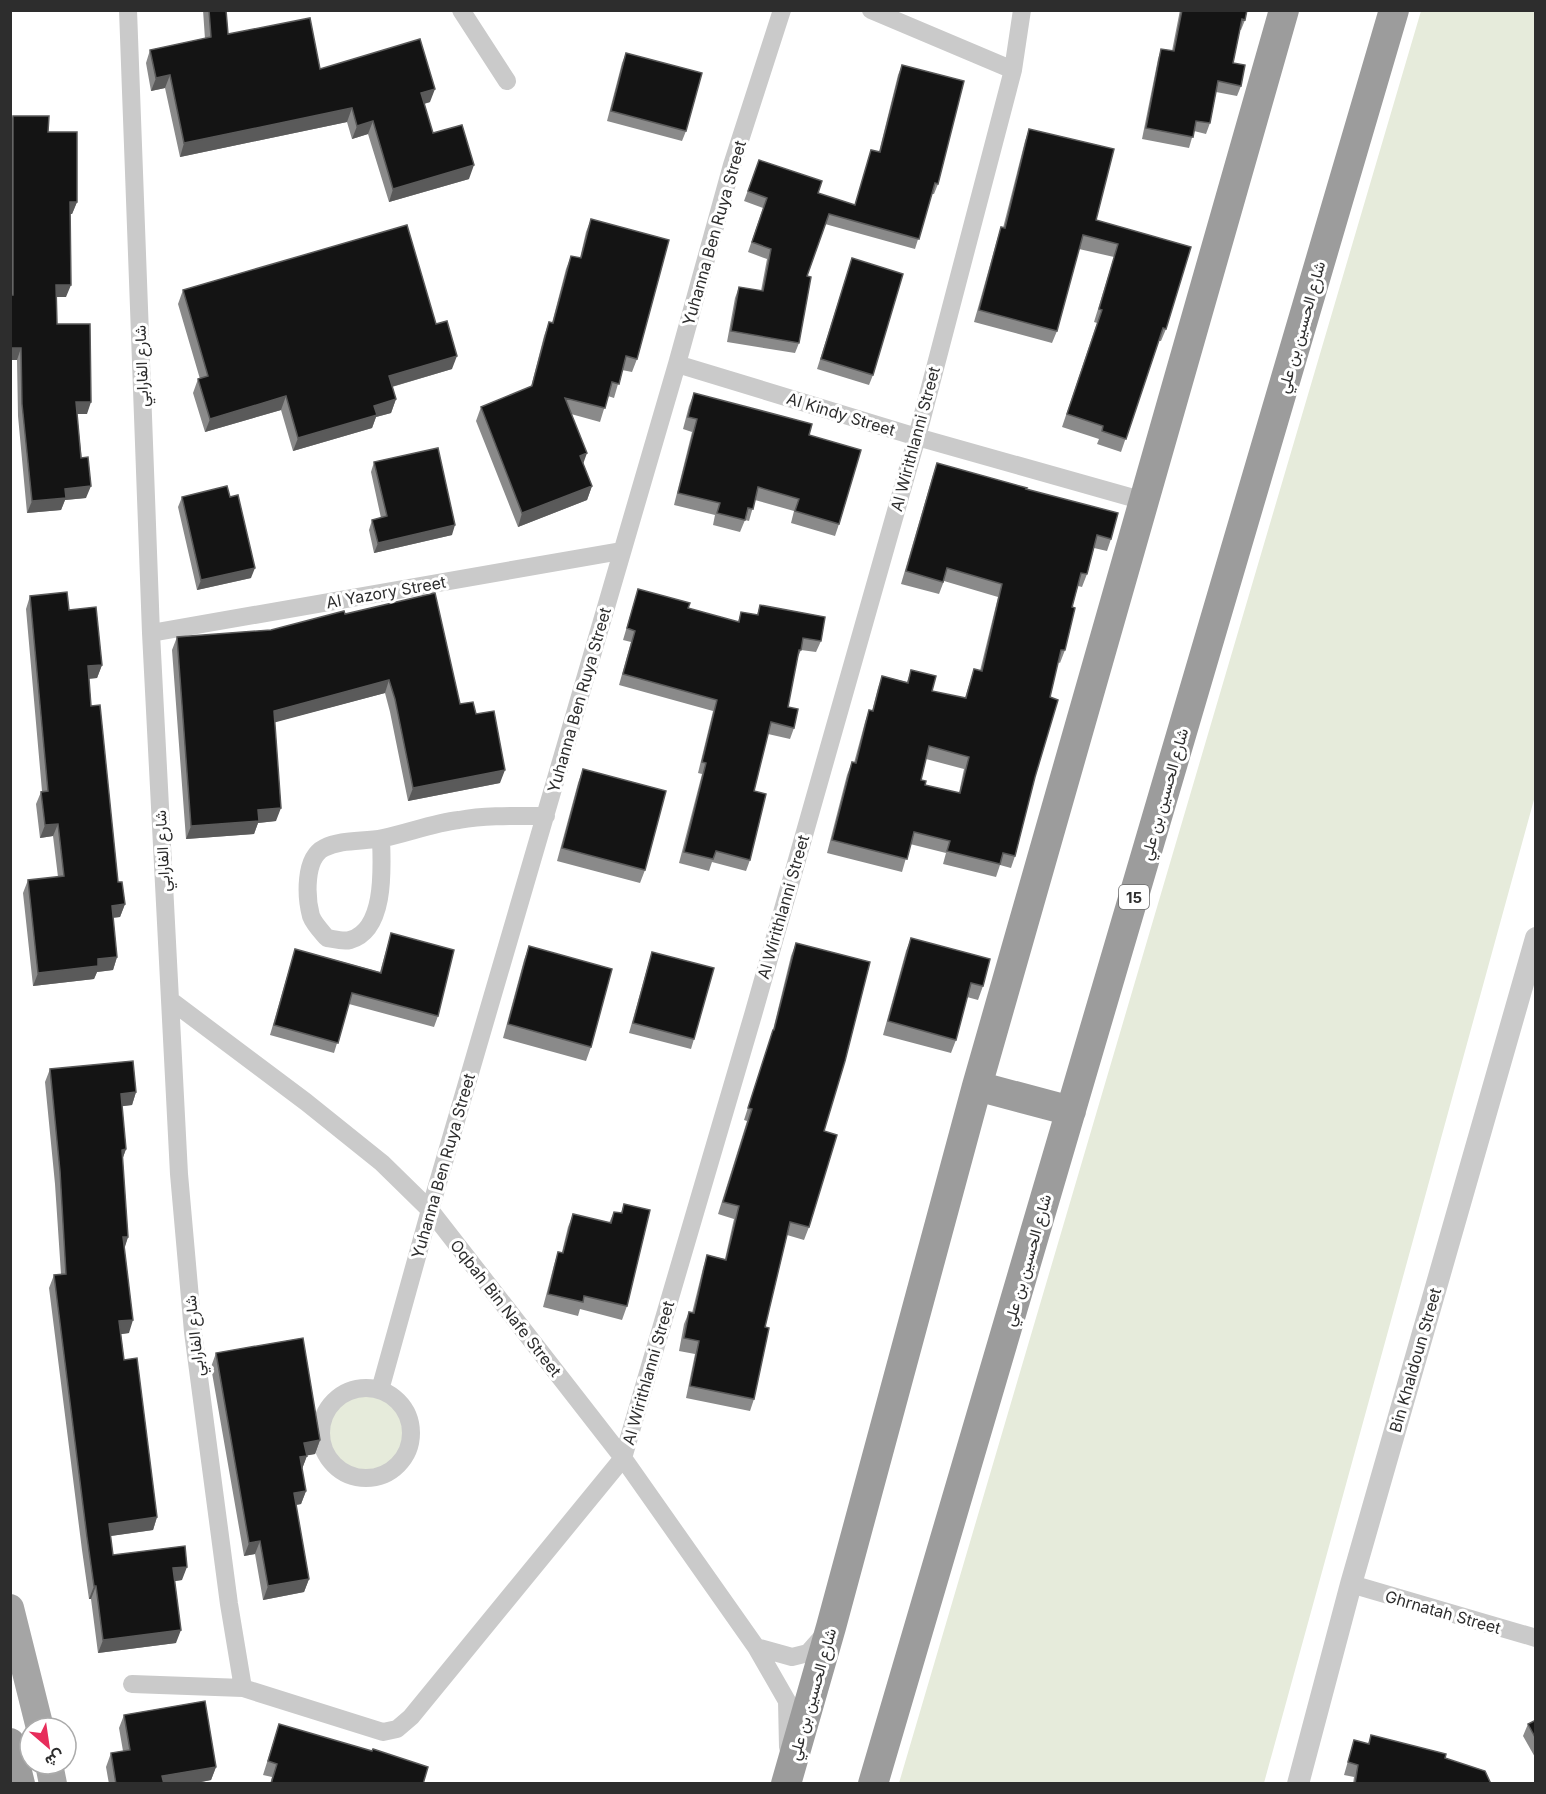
<svg xmlns="http://www.w3.org/2000/svg" width="1546" height="1794" font-family="Inter,Vazirmatn,sans-serif">
<rect width="100%" height="100%" fill="#fff"/>
<path fill="#e6ebdb" d="M1421,11H1535V796L1264,1783H899Z
M327 1432a39 39 0 1 1 78 0a39 39 0 1 1-78 0Z"/>
<g fill="none" stroke-linecap="round" stroke-linejoin="round">
<path stroke="#cacaca" stroke-width="18" d="M128,10L151,633L179,1174L193,1332L229,1604L243,1688
M461,10L507,81
M871,10L1013,70
M677,364L917,437L1144,501
M151,633L621,551
M381,839C382,867 386,930 350,940C343,942 334,939 327,938C321,931 314,924 311,916C306,897 304,858 324,848C342,839 364,842 383,838C408,833 433,823 459,820C487,815 517,816 546,816
M170,1000L306,1102L382,1163L430,1210L623,1458L756,1647L787,1701L788,1747
M321 1433a45 45 0 1 1 90 0a45 45 0 1 1-90 0Z
M380,1390L430,1210L677,364L732,165L782,10
M1351,1584L1536,1638
M756,1647L792,1657L808,1653L823,1636
M132,1684L243,1688L383,1732L397,1729L411,1717L623,1458L753,1015L917,437L1013,70L1022,10"/>
<path stroke="#cacaca" stroke-width="22" d="M1298,1784L1351,1584L1536,938"/>
<path stroke="#a5a5a5" stroke-width="28" d="M10,1608L40,1728
M49,1764L53,1784"/>
<path stroke="#9c9c9c" stroke-width="30" d="M977,1086L1071,1111
M10,1743L20,1784
M786,1784L831,1627L977,1086L1284,10
M873,1784L1394,10"/>
</g>
<path fill="#8a8a8a" fill-rule="evenodd" d="M203,10H226L228,34L320,69L430,102L424,104L433,133L469,179L389,202L368,134L352,139L347,122L180,157L165,88L151,91L146,63L150,50L205,39Z
M1180,10H1247L1245,20L1241,30H1240L1233,63L1241,86L1237,96L1216,92L1210,123L1206,134L1194,131L1189,148L1142,139L1158,59L1161,49L1172,51Z
M626,53L686,131L682,141L607,121L622,63Z
M902,65L938,184L934,194H932L915,249L825,224L807,276L799,343L795,353L727,342L735,298L739,287L761,291L767,259L748,252L763,208L744,201L759,160L818,193L855,205L871,150L879,152L898,75Z
M13,116L48,132L77,202L72,214H70L66,297H56L57,324L87,414H77L86,498L65,500L61,510L27,513L18,416L17,360H10V122Z
M1029,129L1096,220L1191,247L1166,329L1161,341H1159L1121,452L1097,444L1099,439L1062,427L1097,323L1094,322L1114,257L1079,249L1057,331L1052,343L974,322L997,240L1001,227L1003,228L1025,141Z
M591,219L637,359L632,372L622,370L614,398L608,396L600,422L571,414L583,463L592,486L587,500L518,527L476,421L481,407L531,387L544,336L549,322L552,323L566,269L571,256L580,258L586,232Z
M852,258L873,375L869,385L817,369Z
M183,290L436,324L452,369L392,387L396,399L391,413L376,417L372,428L293,451L281,410L205,432L193,393L198,379H200L178,304Z
M694,393L809,435L839,524L835,536L791,523L794,511L755,500L749,521L745,520L740,532L713,525L715,515L674,505L692,432L683,429L689,406Z
M374,462L452,535L374,553L369,530L372,520L381,518L371,472Z
M937,463L1026,489L1111,539L1107,551L1094,548L1087,574L1082,587L1078,586L1072,607L1065,650L1060,663L1058,662L1050,697L1035,777L1015,856L1011,868L1000,865L996,877L943,864L946,853L910,844L902,872L827,853L847,775L852,762L854,763L865,722L869,710L872,711L878,688L882,676L907,682L911,670L932,691L965,698L974,669L980,671L998,597L944,581L939,594L901,584L933,475ZM926,759L964,769L959,793L925,785L921,780Z
M182,497L251,578L197,590L178,507Z
M638,589L688,608L738,622L741,612L757,615L760,605L821,641L816,652L801,650L797,659L788,707L794,728L790,739L768,734L754,791L750,860L746,871L712,862L709,871L679,863L702,774L698,773L713,711L619,685L631,642L623,640Z
M30,596L69,610L102,665L97,678L89,679L91,706L118,882L125,904L120,917L113,918L117,957L113,970L97,972L94,979L33,986L23,893L28,880L58,877L53,836L40,838L36,804L41,792L42,791L26,609Z
M345,614L460,704L500,783L408,801L390,712L385,693L274,722L276,821L258,823L254,834L186,839L172,650L177,637L271,630Z
M583,769L645,870L640,883L557,861L578,783Z
M391,933L438,1016L434,1027L349,1004L334,1053L270,1035L295,949L380,972Z
M911,938L983,986L978,1000L967,997L956,1040L951,1053L883,1035L906,951Z
M796,943L824,1131L809,1227L804,1240L787,1235L765,1327L754,1399L750,1411L686,1398L695,1354L679,1351L684,1324L689,1312L692,1313L703,1268L707,1255L725,1259L734,1219L718,1214L747,1121L744,1120L773,1030L791,956Z
M529,946L591,1047L586,1061L503,1038L524,960Z
M652,952L694,1039L691,1049L629,1033L649,962Z
M50,1069L136,1092L132,1105L122,1106L126,1149L122,1160L128,1237L124,1248L129,1333L121,1334L124,1360L157,1517L153,1530L110,1536L113,1555L182,1580L175,1581L176,1643L98,1653L91,1599H89L82,1550L49,1288L54,1275L61,1274L55,1184L45,1082Z
M624,1204L627,1306L622,1320L580,1309L578,1316L543,1307L554,1265L558,1252H562L568,1227L573,1214L609,1223L614,1212L621,1213Z
M216,1353L320,1440L315,1454L307,1455L302,1469L306,1491L301,1504L296,1505L309,1579L304,1592L263,1600L255,1554L244,1556L211,1367Z
M124,1715L216,1767L211,1780L191,1784H109L106,1767L111,1753L123,1751L119,1728Z
M1536,1720V1759L1523,1736L1528,1724Z
M279,1724L423,1784H270L272,1777L263,1775Z
M1371,1735L1445,1758L1491,1784H1353L1354,1777L1344,1775L1354,1740L1368,1744Z"/>
<path fill="#5a5a5a" d="M170,75L165,88L151,91L156,78Z
M435,89L430,102L416,106L421,93Z
M352,108L347,122L180,157L184,143Z
M373,121L368,134L352,139L357,126Z
M474,165L469,179L389,202L393,189Z
M70,202H77L72,214H66Z
M56,285H71L66,297H52Z
M10,348H21L17,360H10Z
M457,356L452,369L384,389L389,376Z
M286,396L281,410L205,432L210,419Z
M396,399L391,413L376,417L372,428L293,451L298,438L374,406Z
M76,402H91L87,414H71Z
M587,453L582,467L580,456Z
M91,486L86,498L65,500L61,510L27,513L32,501L65,489Z
M592,486L587,500L518,527L522,513Z
M455,525L452,535L374,553L378,543Z
M255,568L251,578L197,590L201,580Z
M102,665L97,678L83,679L88,666Z
M389,680L385,693L269,724L274,711Z
M505,770L500,783L408,801L413,788Z
M281,808L276,821L258,823L254,834L186,839L191,826L258,810Z
M58,824L53,836L40,838L45,825Z
M125,904L120,917L107,918L112,906Z
M117,957L113,970L97,972L94,979L33,986L38,973L98,959Z
M136,1092L132,1105L116,1107L121,1094Z
M126,1149L121,1163L122,1150Z
M123,1237H128L124,1250Z
M133,1320L129,1333L115,1335L119,1321Z
M320,1440L315,1454L299,1457L304,1443Z
M307,1456L302,1469L300,1457Z
M306,1491L301,1504L289,1506L294,1493Z
M157,1517L153,1530L104,1537L109,1524Z
M260,1541L255,1554L244,1556L249,1543Z
M187,1567L182,1580L169,1582L173,1568Z
M309,1579L304,1592L263,1600L268,1586Z
M94,1586H96L91,1599H89Z
M181,1630L176,1643L98,1653L103,1640Z
M216,1767L211,1780L191,1784H159L162,1776Z"/>
<path fill="#141414" stroke="#5a5a5a" stroke-width="1.5" fill-rule="evenodd" d="M209,10H226L228,34L310,18L320,69L420,39L435,89L421,93L433,133L462,125L474,165L393,189L373,121L357,126L352,108L184,143L170,75L156,78L150,50L211,37Z
M1182,10H1247L1245,20L1242,19L1233,63L1245,65L1241,86L1218,81L1210,123L1196,121L1193,137L1146,128L1161,49L1174,51Z
M626,53L702,73L686,131L611,111Z
M902,65L964,81L938,184L935,183L919,239L829,214L807,276L811,277L799,343L731,331L739,287L763,291L771,249L752,242L767,198L748,191L759,160L822,181L818,193L855,205L871,150L880,152Z
M13,116H49L48,132H77V202H70L71,285H56L57,324H90L91,402H76L81,458L88,457L91,486L65,489L66,498L32,501L22,404L21,348H10V295H13Z
M1029,129L1114,149L1096,220L1191,247L1166,329L1163,328L1126,439L1102,431L1103,426L1067,414L1102,310L1099,309L1118,244L1083,235L1057,331L979,310L1001,227L1005,228Z
M591,219L669,240L637,359L626,356L619,384L612,382L605,408L565,398L587,453L580,456L592,486L522,513L481,407L532,386L549,322L553,323L571,256L581,258Z
M407,225L436,324L447,321L457,356L389,376L396,399L374,406L377,415L298,438L286,396L210,419L198,379L208,376L183,290Z
M852,258L903,274L873,375L821,359Z
M694,393L812,424L809,435L861,450L839,524L795,511L799,499L758,487L753,509L748,508L745,520L717,513L720,503L678,493L697,419L688,417Z
M438,448L455,525L378,543L372,520L387,516L374,462Z
M937,463L1027,488L1026,489L1118,513L1111,539L1097,535L1087,574L1081,573L1072,607L1075,608L1065,650H1061L1050,697L1058,700L1035,777L1015,856L1003,853L1000,864L947,851L950,841L914,832L907,859L832,840L852,762L856,763L869,710L873,711L882,676L908,683L911,670L936,676L932,691L966,698L974,669L982,671L1002,584L947,568L943,582L906,571ZM929,746L969,757L960,793L925,785L926,781L921,780Z
M227,486L230,497L238,495L255,568L201,580L182,497Z
M638,589L690,603L688,608L739,622L741,612L758,615L760,605L825,617L821,641L803,638L801,650H799L788,707L798,709L794,728L771,722L754,791L766,794L750,860L716,851L713,859L684,852L706,763L702,762L717,700L623,674L635,631L627,628Z
M67,592L69,610L96,607L102,665L88,666L91,706L100,705L118,882H122L125,904L112,906L117,957L98,959V966L38,973L28,880L64,876L58,824L45,825L41,792L48,791L30,596Z
M435,593L460,704L473,702L476,714L494,711L505,770L413,788L395,699L389,680L274,711L281,808L258,810L259,821L191,826L177,637L271,630L344,611L345,614Z
M583,769L666,791L645,870L562,848Z
M391,933L454,950L438,1016L352,993L338,1043L274,1025L295,949L381,973Z
M911,938L990,959L983,986L971,983L956,1040L888,1021Z
M796,943L870,962L845,1061L824,1131L837,1135L809,1227L790,1222L765,1327L769,1328L754,1399L690,1386L699,1341L684,1338L689,1312L694,1313L707,1255L726,1260L739,1206L723,1202L752,1109L748,1108L773,1030H774Z
M529,946L612,969L591,1047L508,1024Z
M652,952L714,968L694,1039L633,1023Z
M133,1061L136,1092L121,1094L126,1149L122,1150L128,1237H123L133,1320L119,1321L124,1360L137,1358L157,1517L109,1524L113,1555L185,1546L187,1567L173,1568L181,1630L103,1640L96,1586H94L87,1537L54,1275L66,1274L60,1171L50,1069Z
M624,1204L650,1210L627,1306L584,1296L583,1302L548,1294L558,1252L563,1253L573,1214L611,1223L614,1212L622,1213Z
M303,1338L320,1440L304,1443L307,1456L300,1457L306,1491L294,1493L309,1579L268,1586L260,1541L249,1543L216,1353Z
M205,1701L216,1767L162,1776L164,1784H116L111,1753L130,1750L124,1715Z
M1536,1720V1739L1528,1724Z
M279,1724L372,1751L373,1749L428,1767L423,1784H271L277,1764L268,1761Z
M1371,1735L1446,1754L1445,1758L1485,1771L1491,1784H1355L1358,1765L1348,1762L1354,1740L1369,1744Z"/>
<g text-anchor="middle" dominant-baseline="central" stroke-width="6" stroke-linejoin="round" paint-order="stroke">
<rect fill="#fff" stroke="#6c6c6c" stroke-width="1.5" x="1119" y="885" width="30" height="24" rx="4.5"/>
<g font-size="15" font-weight="bold" fill="#2d2d2d">
<text x="1134" y="897">15</text>
</g>
<g font-size="16" fill="#2d2d2d" stroke="#fff">
<text transform="translate(714 233) rotate(-74)">Yuhanna Ben Ruya Street</text>
<text transform="translate(1301 327) rotate(-74)">شارع الحسين بن علي</text>
<text transform="translate(141 366) rotate(-92)">شارع الفارابي</text>
<text transform="translate(841 414) rotate(17)">Al Kindy Street</text>
<text transform="translate(915 439) rotate(-75)">Al Wirithlanni Street</text>
<text transform="translate(386 592) rotate(-10)">Al Yazory Street</text>
<text transform="translate(579 700) rotate(-74)">Yuhanna Ben Ruya Street</text>
<text transform="translate(1164 794) rotate(-74)">شارع الحسين بن علي</text>
<text transform="translate(162 851) rotate(-93)">شارع الفارابي</text>
<text transform="translate(783 907) rotate(-74)">Al Wirithlanni Street</text>
<text transform="translate(443 1166) rotate(-74)">Yuhanna Ben Ruya Street</text>
<text transform="translate(1027 1260) rotate(-74)">شارع الحسين بن علي</text>
<text transform="translate(506 1308) rotate(52)">Oqbah Bin Nafe Street</text>
<text transform="translate(194 1336) rotate(-96)">شارع الفارابي</text>
<text transform="translate(1415 1360) rotate(-74)">Bin Khaldoun Street</text>
<text transform="translate(648 1373) rotate(-74)">Al Wirithlanni Street</text>
<text transform="translate(1443 1612) rotate(16)">Ghrnatah Street</text>
<text transform="translate(812 1694) rotate(-74)">شارع الحسين بن علي</text>
</g>
</g>
<rect width="1546" height="1794" fill="none" stroke="#2d2d2d" stroke-width="24"/>
<g transform="translate(48 1746) rotate(151)"><circle r="28" fill="#ffffff" stroke="#ababab" stroke-width="1.5"/>
<path d="M0-4.5L10 22L0 15L-10 22Z" fill="#e72d5b"/>
<text y="-9" font-size="16" font-weight="bold" text-anchor="middle" fill="#2d2d2d">ش</text>
</g>
</svg>
